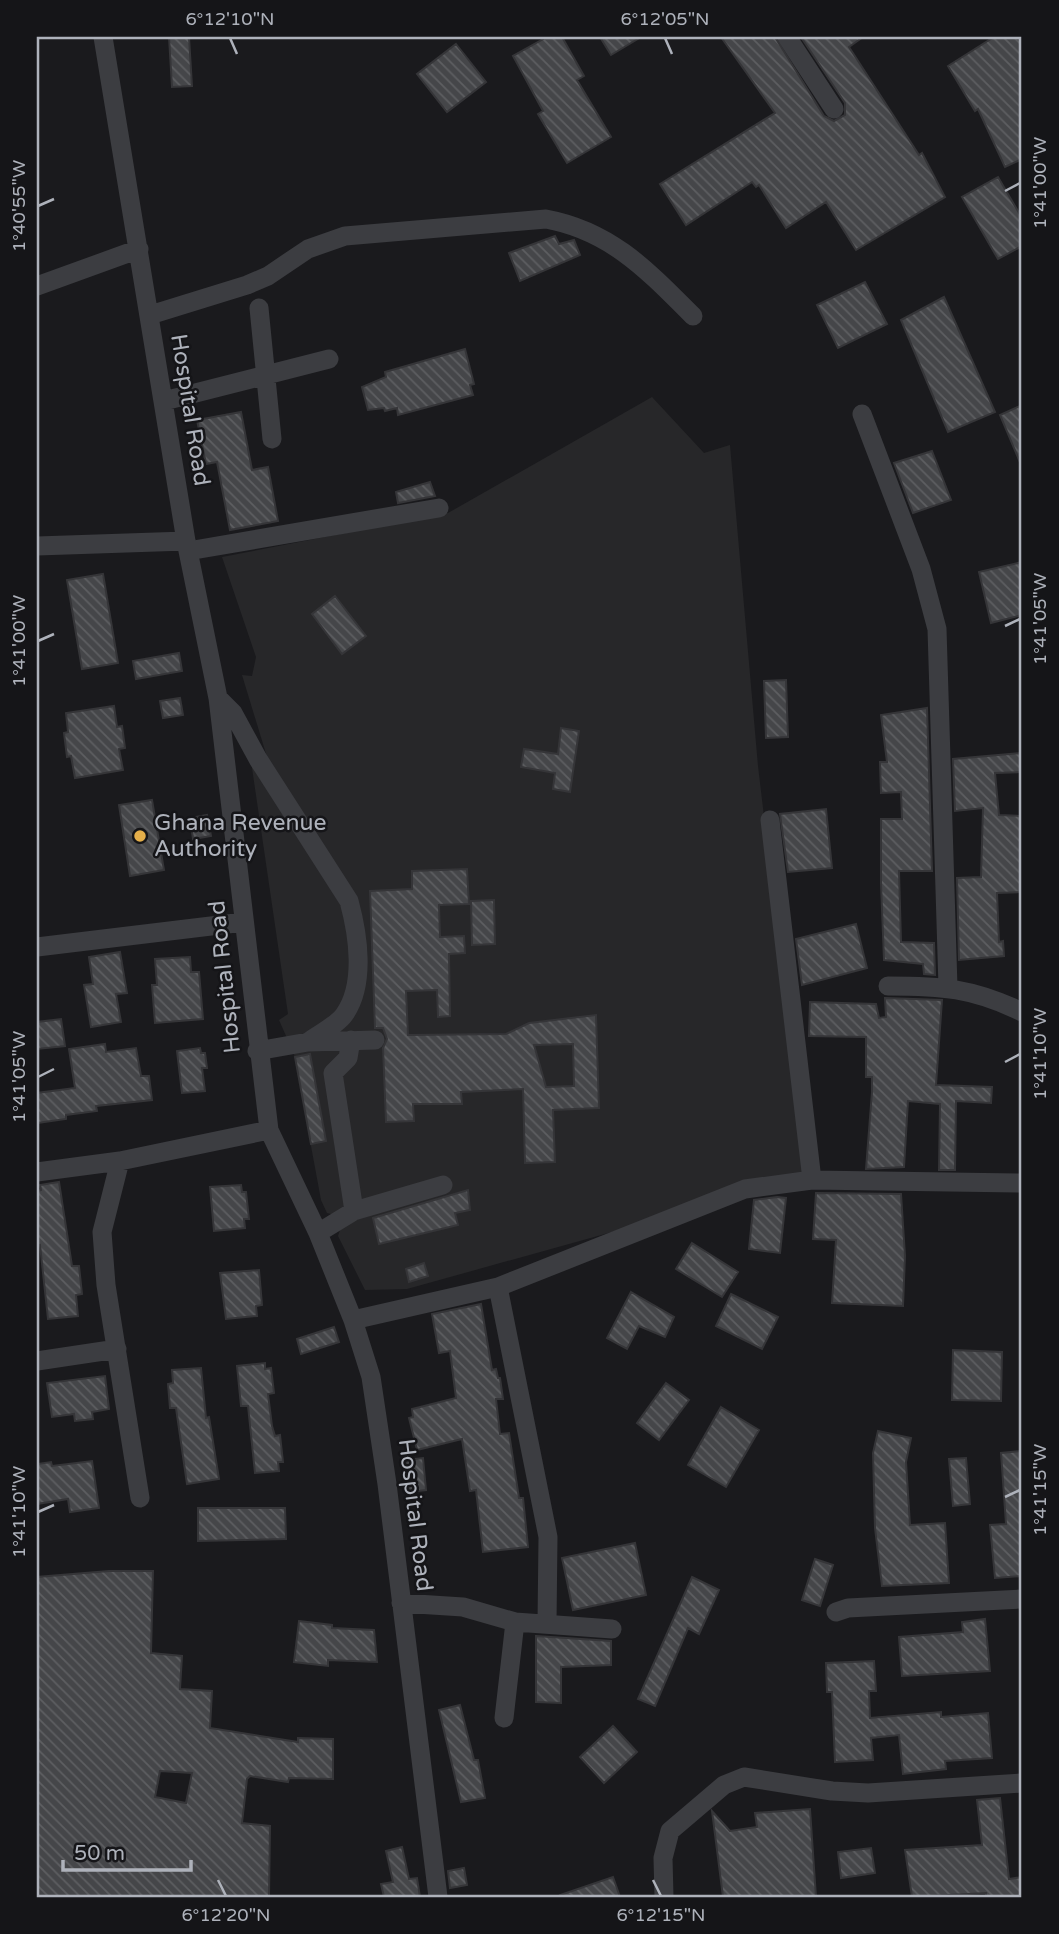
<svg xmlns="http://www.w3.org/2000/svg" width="1059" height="1934" font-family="'Varela Round',sans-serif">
<defs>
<pattern id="building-back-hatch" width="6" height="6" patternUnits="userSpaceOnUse" patternTransform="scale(1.75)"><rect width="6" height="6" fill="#454649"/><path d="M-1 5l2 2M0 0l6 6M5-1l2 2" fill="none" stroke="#5d5e61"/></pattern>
</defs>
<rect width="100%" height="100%" fill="#1a1a1d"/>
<path fill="#272729" d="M652,397L704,453L730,445L758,766L806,1171L612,1232L407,1289L365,1290L338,1236L341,1227L335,1215L327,1213L321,1200L294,1054L279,1020L288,1014L251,761L267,757L242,675L252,676L256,657L222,557L448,513Z"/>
<path fill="url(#building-back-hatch)" stroke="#353538" stroke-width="2" fill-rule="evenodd" d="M169,37H189L192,86L172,87Z
M547,37H562L584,76L577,80L611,137L567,163L538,114L543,111L513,56Z
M600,37H641L611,55Z
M721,37H775L824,116L834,121L845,115V103L801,37H863L849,47L919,155L922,153L945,197L856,250L826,202L786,228L759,185L756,187L752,182L686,225L660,184L775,113Z
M994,37H1022V159L1005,167L978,109L975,111L948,66Z
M456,44L486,82L447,112L417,74Z
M998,177L1022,218V246L998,259L962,197Z
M555,236L559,244L574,240L580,255L520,281L509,253Z
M865,282L887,324L838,348L817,305Z
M944,297L995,412L948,432L901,320Z
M465,349L474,384L470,385L473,395L398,415L397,408L385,411L384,408L368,410L362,387L386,377L385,372Z
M1022,405V467L1000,415Z
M241,412L252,470L268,467L278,521L230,530L217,462L206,464L197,420Z
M932,451L951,500L913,513L894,463Z
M430,482L435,496L398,503L396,492Z
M1022,562V615L991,623L979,572Z
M103,574L118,663L82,669L67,580Z
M335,596L366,636L342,654L312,614Z
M179,653L182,671L136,679L133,661Z
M786,680L788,737L766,738L764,681Z
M180,698L183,715L163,718L160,701Z
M114,706L117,727L122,726L125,748L119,749L123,770L75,778L71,756L67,757L64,733L68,732L66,713Z
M927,708L932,871H899L901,942L934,943L935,975L924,974L923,964L884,960L881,884V819H902L901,792L881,793L880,762H887L881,715Z
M561,728L579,731L570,792L553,789L555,773L521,767L524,749L558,754Z
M1022,753V772L995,773L999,815L1022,816V892L997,893L999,942L1003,941L1004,956L959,960L957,878L981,877L983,808L955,811L953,759Z
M152,800L164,870L130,876L119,805Z
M826,809L832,868L788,872L780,814Z
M207,815L211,836L193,839L190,818Z
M467,869L469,904L439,905L440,937L464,936L465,953L449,954L450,1016L438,1017L437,990L406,991L408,1035L506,1034L529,1023L596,1015L599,1108L553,1110L555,1162L525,1163L523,1089L461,1092L462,1104H413L414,1121L386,1122L383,1048L387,1039L383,1028H375L370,891L412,889V871ZM573,1044L574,1086L546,1087L534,1045Z
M494,900L495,944L472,945L471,901Z
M856,924L867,968L802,985L796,939Z
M120,952L127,993L116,994L121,1022L91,1027L84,985L93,984L89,957Z
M190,957L191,972H199L203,1019L155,1023L152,985H157L155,959Z
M885,998L942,1000L936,1085L992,1087L991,1103L956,1101L955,1170H939L940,1104L908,1101L904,1167L866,1169L872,1092V1077H866V1037L809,1036L810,1002L876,1004L879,1018L886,1017Z
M61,1019L65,1046L37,1049V1022Z
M105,1044L106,1052L136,1048L141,1076H149L152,1100L96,1106L97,1111L66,1115V1119L37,1123V1093L75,1088L69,1049Z
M200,1048L201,1053H205L207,1068H202L205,1091L182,1093L177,1051Z
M310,1054L326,1141L311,1144L295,1057Z
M59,1182L72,1266H79L82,1294L76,1295L78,1316L48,1319L40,1245L37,1246V1191L41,1190L40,1185Z
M241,1185L242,1192H246L249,1219H244L245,1228L214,1231L210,1187Z
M468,1190L470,1210L455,1213L458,1225L379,1244L373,1218Z
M816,1193L901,1194L905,1256L903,1306L832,1303L836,1240L813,1239Z
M777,1197L786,1198L780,1253L749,1249L754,1200Z
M692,1243L738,1272L722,1297L676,1269Z
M424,1263L428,1276L409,1282L406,1269Z
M259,1270L262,1305L256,1306L257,1316L226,1319L220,1273Z
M631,1292L674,1317L665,1337L639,1326L627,1349L607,1338Z
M731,1294L778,1317L762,1349L716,1326Z
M481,1304L492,1370L496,1369L498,1378H500L503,1399H496L500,1434L509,1433L519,1498H523L528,1547L483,1552L476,1490L470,1491L462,1439L417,1450L409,1418L413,1417L412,1409L456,1398L450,1351L439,1353L432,1314Z
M334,1327L339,1342L301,1354L297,1339Z
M953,1350L1002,1352L1001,1401L952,1400Z
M265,1363V1369L271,1368L274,1393L268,1394L272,1426L275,1436L280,1435L283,1462H278L279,1471L255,1473L248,1406H241L237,1366Z
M201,1368L206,1418L209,1417L219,1479L187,1484L176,1408H170L168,1384L173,1383L172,1370Z
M105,1376L109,1409L92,1412L93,1419L75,1421L74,1414L52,1417L47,1383Z
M666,1383L689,1400L659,1440L637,1423Z
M721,1407L759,1430L726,1487L688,1465Z
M878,1431L911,1438L906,1462L910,1525L945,1523L949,1583L882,1586L875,1528L873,1453Z
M1021,1451L1022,1576L995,1578L990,1525L1006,1524L1001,1453Z
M423,1458L426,1490L409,1492L406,1460Z
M966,1458L970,1504L953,1506L949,1459Z
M92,1461L99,1508L70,1512L68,1499L37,1504V1464L51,1462L52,1466Z
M198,1508H285L286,1539L198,1541Z
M635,1543L646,1595L573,1610L562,1558Z
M815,1559L833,1565L820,1606L802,1600Z
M109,1571H153L151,1653L182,1656L180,1689L212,1691L210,1728L298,1742V1738L333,1739V1779L289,1778L288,1782L250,1776L247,1779L242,1823L270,1826L269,1897H37V1577ZM160,1771L192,1773L186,1803L155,1797Z
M692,1577L719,1590L699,1634L688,1628L655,1706L638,1699Z
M985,1619L990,1671L902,1676L899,1637L963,1632L962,1622Z
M299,1621L332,1625V1628L374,1630L377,1662L328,1660V1666L294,1662Z
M536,1636L611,1641V1665L561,1667V1703L536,1702Z
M874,1661L876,1691H869L870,1718L941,1712V1717L988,1713L992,1758L945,1761L946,1769L903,1774L899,1735L871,1738L873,1760L835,1762L832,1692H827L826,1663Z
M460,1705L474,1760H478L485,1798L461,1802L439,1710Z
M613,1726L637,1752L604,1783L580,1757Z
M1000,1798L1009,1879L1022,1877V1897H986V1893L912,1897L905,1850L982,1845L977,1800Z
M810,1809L816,1897H723L712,1811L730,1831L757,1827L755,1813Z
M402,1847L409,1879L417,1878L420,1897H384L381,1884L393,1882L386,1851Z
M871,1848L875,1873L841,1878L838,1852Z
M464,1868L467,1885L450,1888L448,1871Z
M613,1877L620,1897H561L560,1895Z"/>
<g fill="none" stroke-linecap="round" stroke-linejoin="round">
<path stroke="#3c3d41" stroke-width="19" d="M103,37L186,541L218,698L269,1130L318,1233L353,1320L371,1377L387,1484L438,1897
M787,37L834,109
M37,286L139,249
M259,308L272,439
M150,315L247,285L268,276L308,249L345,236L546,219C611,231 648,271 693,316
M164,401L329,359
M862,414L921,569L937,629L948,987
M37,546L186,541
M188,551L439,508
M218,698L233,713L258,759L349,901C358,934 366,985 344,1015C337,1025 319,1034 308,1042
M770,820L812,1180
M37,947L244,922
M888,986C941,986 973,988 1022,1012
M351,1040L348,1058L333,1073L354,1211L443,1185
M257,1051L308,1042L375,1040
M120,1161L102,1232L106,1285L140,1498
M37,1172L120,1161L269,1130
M318,1233L354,1211
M498,1287L548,1537L547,1623
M353,1320L498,1287L745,1189L812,1180L1022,1183
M37,1361L117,1349
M401,1603L463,1607L515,1622L612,1629
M836,1612L848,1608L1022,1599
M504,1718L515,1622
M664,1897L663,1858L670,1831L724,1785L744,1777L832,1791L868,1793L1022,1783"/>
</g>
<path fill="none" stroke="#aeb2bb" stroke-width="2.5" d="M230,38L237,54M665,38L672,54M1005,191L1020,183M38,206L54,199M1005,626L1020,619M38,641L54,634M1005,1062L1020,1054M38,1077L54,1069M1005,1497L1020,1490M38,1512L54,1505M218,1880L226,1896M653,1880L661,1896"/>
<circle fill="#e5af4a" stroke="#151518" stroke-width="2.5" cx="140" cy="836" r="7"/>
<g text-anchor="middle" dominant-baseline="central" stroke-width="5" stroke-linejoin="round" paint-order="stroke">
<g font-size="23" fill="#aeb2bb" stroke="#151518">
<text transform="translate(190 410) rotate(81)">Hospital Road</text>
<text transform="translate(225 977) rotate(-96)">Hospital Road</text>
<text transform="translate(415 1515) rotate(83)">Hospital Road</text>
</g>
<g font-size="23" fill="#aeb2bb" stroke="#151518" text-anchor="start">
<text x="154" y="823">Ghana Revenue<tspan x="154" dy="26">Authority</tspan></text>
</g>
</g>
<rect width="1059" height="1934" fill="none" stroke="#151518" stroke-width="77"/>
<path d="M63 1860v10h128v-10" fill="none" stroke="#aeb2bb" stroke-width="3.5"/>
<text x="74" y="1860" font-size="21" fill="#aeb2bb" stroke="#151518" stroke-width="5" paint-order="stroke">50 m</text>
<rect x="38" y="38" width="982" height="1858" fill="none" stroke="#aeb2bb" stroke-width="2.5"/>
<g font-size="18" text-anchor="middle" fill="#aeb2bb">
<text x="230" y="25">6°12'10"N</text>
<text x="665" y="25">6°12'05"N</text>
<text transform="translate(1040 183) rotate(-90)" y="6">1°41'00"W</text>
<text transform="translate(19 206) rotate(-90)" y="6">1°40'55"W</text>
<text transform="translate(1040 619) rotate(-90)" y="6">1°41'05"W</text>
<text transform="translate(19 641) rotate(-90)" y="6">1°41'00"W</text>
<text transform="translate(1040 1054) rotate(-90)" y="6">1°41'10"W</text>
<text transform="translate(19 1077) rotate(-90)" y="6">1°41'05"W</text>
<text transform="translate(1040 1490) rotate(-90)" y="6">1°41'15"W</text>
<text transform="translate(19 1512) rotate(-90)" y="6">1°41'10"W</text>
<text x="226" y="1921">6°12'20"N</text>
<text x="661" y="1921">6°12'15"N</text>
</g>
</svg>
